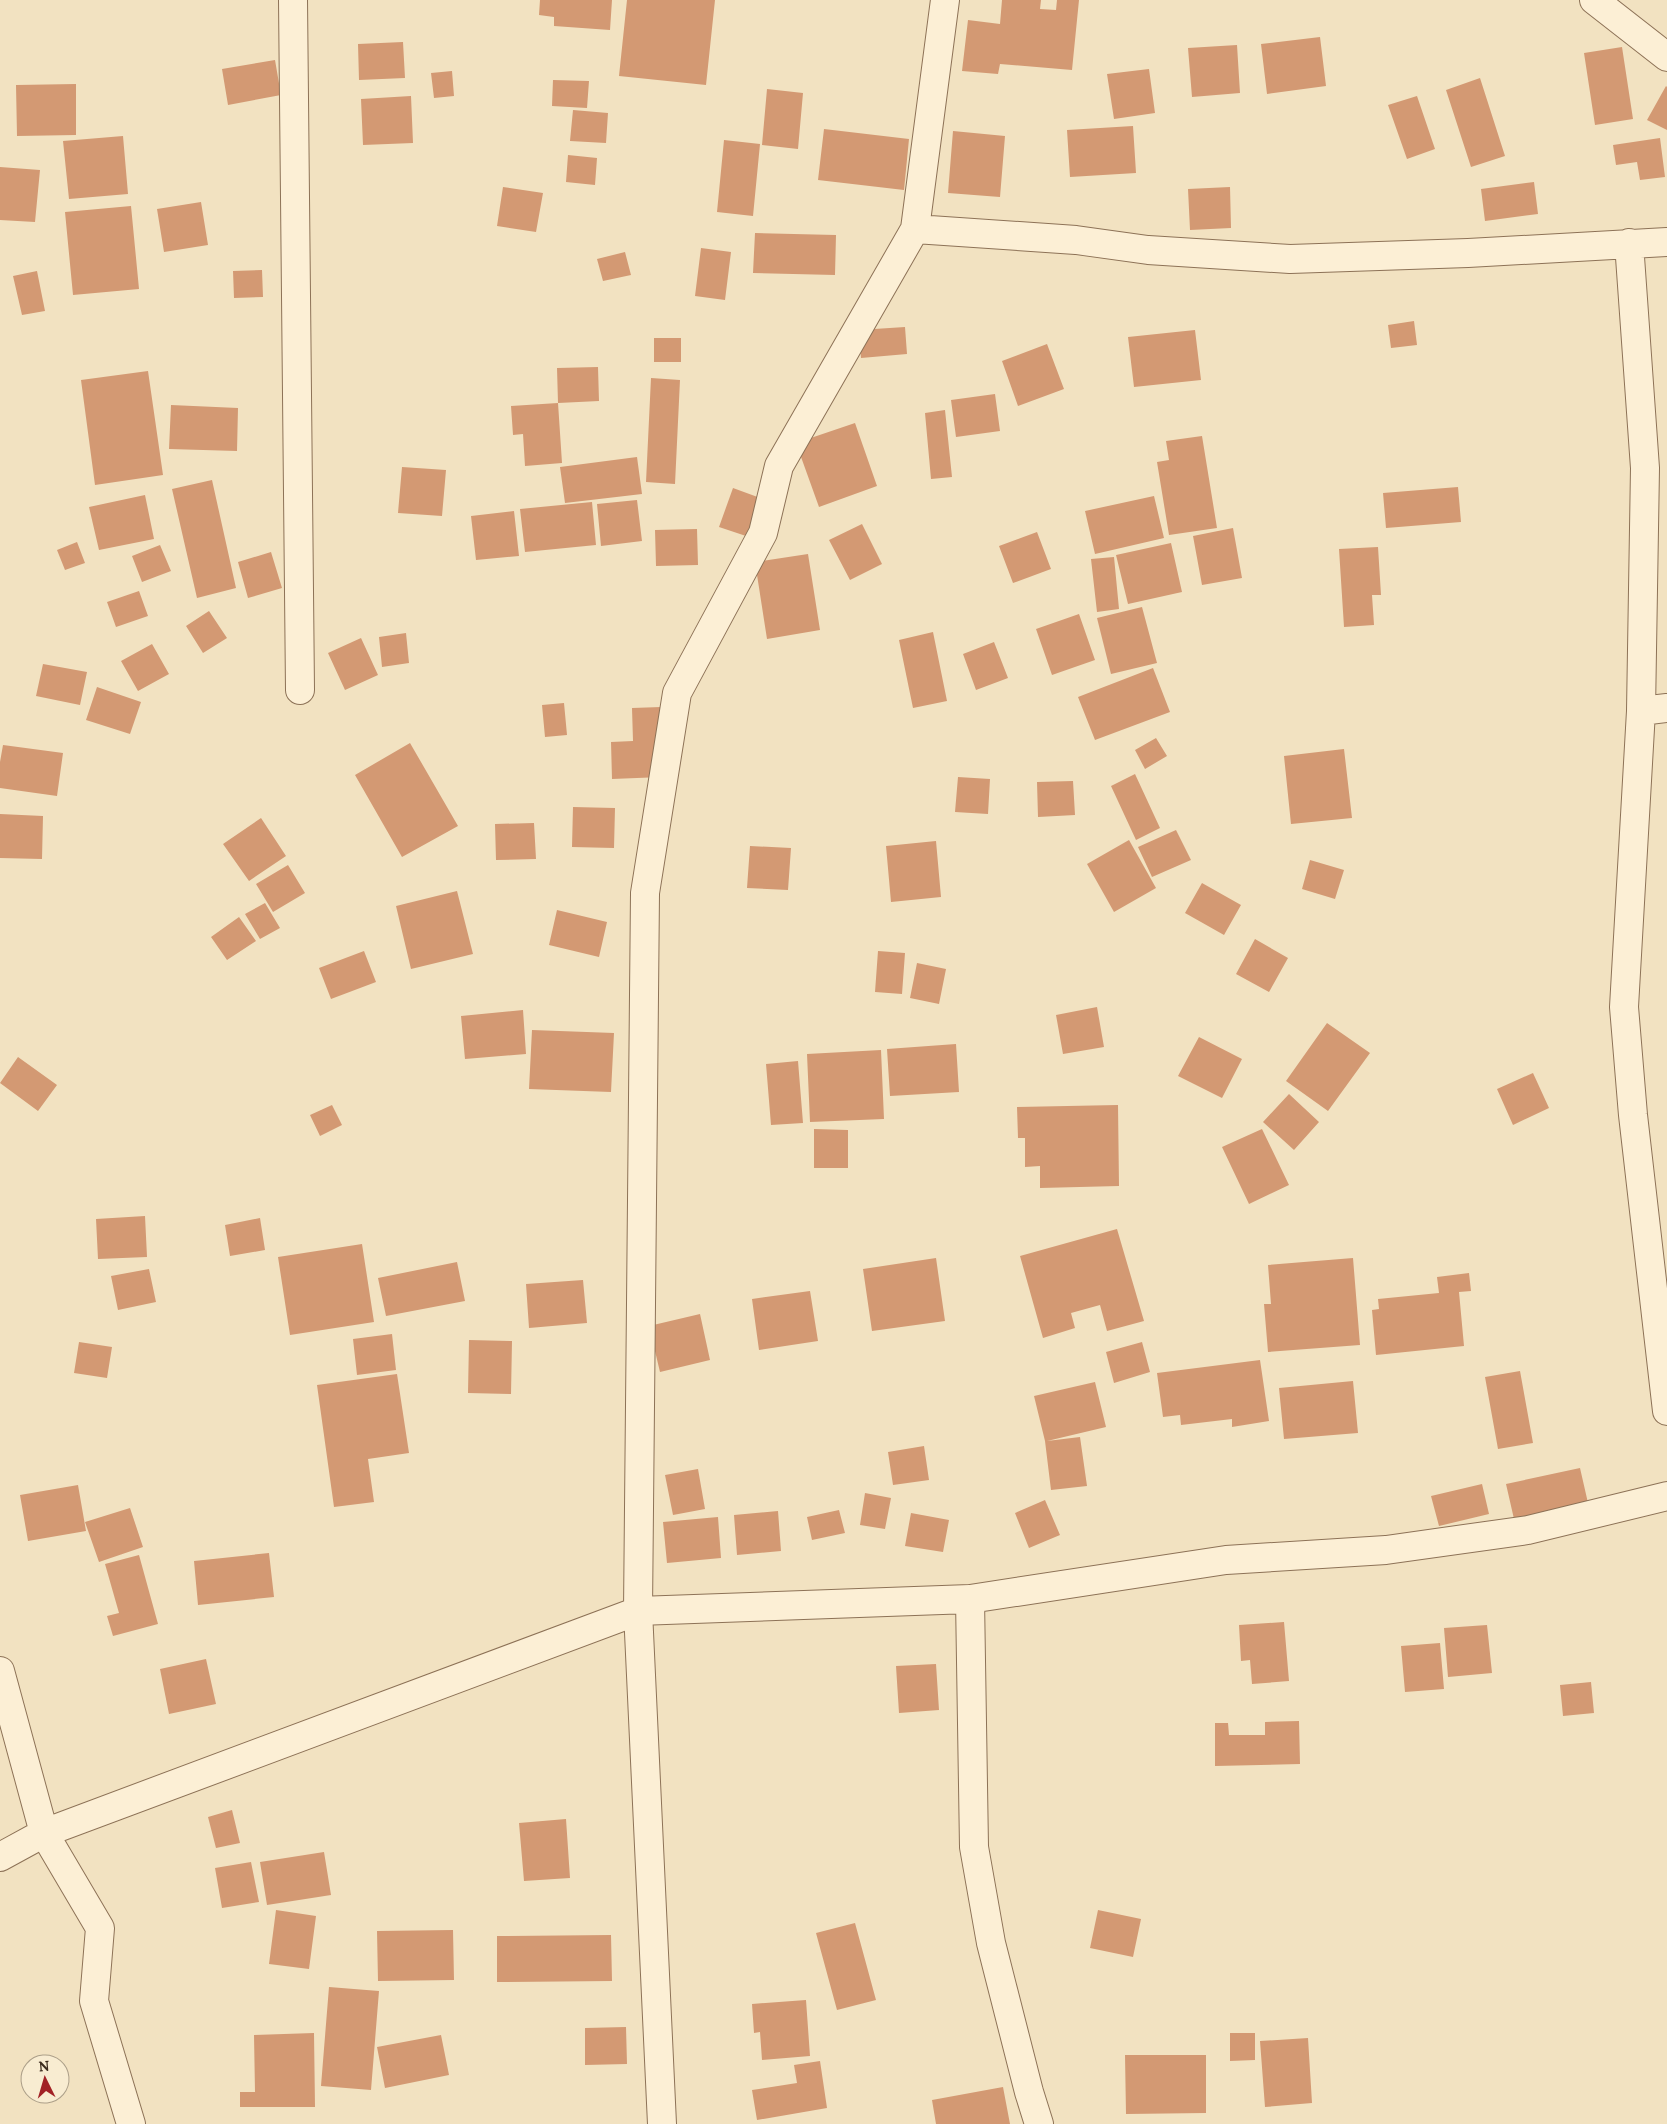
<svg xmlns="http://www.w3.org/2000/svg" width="1667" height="2124" font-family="Lora,serif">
<rect width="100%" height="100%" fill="#f2e2c1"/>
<path fill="#d39973" d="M540,0H612L610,30L554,26V17L539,15Z
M627,0H715L706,85L619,76Z
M1002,0H1041L1040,9L1056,10L1057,0H1079L1072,70L1000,64L998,74L962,71L968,20L1000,24Z
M1320,37L1326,86L1267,94L1261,44Z
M403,42L405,78L359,80L358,44Z
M1237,45L1240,93L1192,97L1188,48Z
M1622,47L1633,119L1595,125L1584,53Z
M275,60L281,95L228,105L222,69Z
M1149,69L1155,113L1114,119L1107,74Z
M452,71L454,96L434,98L431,73Z
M1480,78L1505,156L1471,167L1446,90Z
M553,80L589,81L587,108L552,106Z
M76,84V135L17,136L16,85Z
M1666,86L1667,87V130L1647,120Z
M767,89L803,93L798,149L762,145Z
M411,96L413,143L363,145L361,99Z
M1417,96L1435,149L1407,159L1388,105Z
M573,110L608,113L606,143L570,141Z
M1133,126L1136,173L1070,177L1067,130Z
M824,129L909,139L904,190L818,180Z
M953,131L1005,136L1000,197L948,193Z
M123,136L128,194L69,199L63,141Z
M1660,138L1665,177L1640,180L1637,162L1616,165L1613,145Z
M724,140L760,144L753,216L717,212Z
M568,155L597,158L595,185L566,182Z
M0,167L40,170L35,222L0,220Z
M1534,182L1538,214L1485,221L1481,189Z
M503,187L543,193L536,232L497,226Z
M1230,187L1231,228L1190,230L1188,189Z
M201,202L208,245L164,252L157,209Z
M131,206L139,289L73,295L65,212Z
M755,233L836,235L835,275L753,273Z
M701,248L731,252L725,300L695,296Z
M625,252L631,275L603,281L597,259Z
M262,270L263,297L234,298L233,271Z
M37,271L45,311L22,315L13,276Z
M1414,321L1417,345L1391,348L1388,325Z
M905,327L907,354L861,358L859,330Z
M1195,330L1201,380L1134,387L1128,337Z
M654,338H681V362H654Z
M1047,344L1064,389L1018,406L1002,361Z
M598,367L599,401L558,403L557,368Z
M148,371L163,475L95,485L81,380Z
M651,378L680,380L675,484L646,482Z
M995,394L1000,431L956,437L951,400Z
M558,403L562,463L525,466L523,434L513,435L511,406Z
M171,405L238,408L237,451L169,449Z
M945,410L952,477L931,479L925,413Z
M855,423L877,486L819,507L796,443Z
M1202,436L1217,528L1169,535L1157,462L1169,460L1166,441Z
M637,457L642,494L565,503L560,467Z
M402,467L446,470L442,516L398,513Z
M212,480L236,588L197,598L172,489Z
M1458,487L1461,522L1386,528L1383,493Z
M733,488L763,499L749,537L719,527Z
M145,495L154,539L99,550L89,507Z
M1154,496L1164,538L1095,554L1085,511Z
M637,500L642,541L601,546L597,504Z
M592,502L596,545L525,552L520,509Z
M514,511L519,556L476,560L471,516Z
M862,524L882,564L850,580L829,540Z
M1233,528L1242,578L1202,585L1193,536Z
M697,529L698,565L656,566L655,530Z
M1037,532L1051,569L1013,583L999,546Z
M77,542L85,563L65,570L57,550Z
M1171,543L1182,592L1128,604L1116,555Z
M160,545L171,571L142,582L132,556Z
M1378,547L1381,595H1372L1374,625L1344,627L1339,549Z
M271,552L282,588L248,598L238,562Z
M808,554L820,630L767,639L755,562Z
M1114,557L1119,609L1097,612L1091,559Z
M139,591L148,616L116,627L107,602Z
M1142,607L1157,663L1111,674L1097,618Z
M209,611L227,638L203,653L186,626Z
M1079,614L1095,660L1052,675L1036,629Z
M933,632L947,701L913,708L899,640Z
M406,633L409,663L382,667L379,637Z
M361,638L378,675L345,690L328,653Z
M994,642L1008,678L976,690L963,654Z
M152,644L169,674L138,691L121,661Z
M43,664L87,672L80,705L36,696Z
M1153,668L1170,712L1095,740L1078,697Z
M97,687L141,702L130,734L86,720Z
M564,703L567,735L545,737L542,705Z
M661,707L662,777L612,779L611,742L633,741L632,708Z
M1156,738L1167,756L1145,769L1135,750Z
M410,743L458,826L402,857L355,775Z
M3,745L63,753L57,796L0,788V762Z
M1344,749L1352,818L1291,824L1284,756Z
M1135,774L1160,828L1136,840L1111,786Z
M958,777L990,779L988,814L955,812Z
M1073,781L1075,815L1038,817L1037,782Z
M573,807L615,808L614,848L572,847Z
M0,814L43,816L42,859L0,858Z
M261,818L286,856L249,881L223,844Z
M534,823L536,859L496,860L495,824Z
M1176,830L1191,860L1152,877L1138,847Z
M1129,840L1156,888L1114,912L1087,864Z
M936,841L941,897L891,902L886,846Z
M750,846L791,848L788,890L747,888Z
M1310,860L1344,870L1335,899L1302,889Z
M288,865L305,893L273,912L256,884Z
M1202,883L1241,905L1224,935L1185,913Z
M457,891L473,954L411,969L396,906Z
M265,903L280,928L260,939L245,914Z
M557,910L607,922L599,957L549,945Z
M239,917L256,941L227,960L211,937Z
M1255,939L1288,958L1269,992L1236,974Z
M364,951L376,982L331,999L319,968Z
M878,951L905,953L902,994L875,992Z
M917,963L946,969L939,1004L910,998Z
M1097,1007L1104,1047L1063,1054L1056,1015Z
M523,1010L526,1054L465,1059L461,1016Z
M1327,1023L1370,1053L1328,1111L1286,1081Z
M532,1030L614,1033L611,1092L529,1089Z
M1199,1037L1242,1059L1222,1098L1178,1076Z
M956,1044L959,1092L890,1096L887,1049Z
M881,1050L884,1119L810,1122L807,1054Z
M18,1057L57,1085L38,1111L0,1083Z
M798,1061L803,1123L771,1125L766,1064Z
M1533,1073L1549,1108L1513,1125L1497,1089Z
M1289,1094L1319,1122L1294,1150L1263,1122Z
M332,1105L342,1125L320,1136L310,1115Z
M1118,1105L1119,1186L1040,1188V1166L1025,1167V1138H1018L1017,1107Z
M814,1129L848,1130V1168H814Z
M1262,1129L1289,1185L1249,1204L1222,1147Z
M145,1216L147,1257L98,1259L96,1219Z
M260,1218L265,1250L230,1256L225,1225Z
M1117,1229L1144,1321L1107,1331L1100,1305L1071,1313L1075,1328L1043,1338L1020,1256Z
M362,1244L374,1322L290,1335L278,1257Z
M936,1258L945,1321L872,1331L863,1269Z
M1353,1258L1360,1345L1268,1352L1264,1304H1271L1268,1265Z
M457,1262L465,1301L386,1316L378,1278Z
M149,1269L156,1302L118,1310L111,1276Z
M1469,1273L1471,1291L1459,1292L1464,1346L1376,1355L1372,1310L1379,1309L1378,1299L1439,1293L1437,1277Z
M583,1280L587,1323L529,1328L526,1284Z
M810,1291L818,1341L759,1350L752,1299Z
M700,1314L710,1360L660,1372L649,1326Z
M392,1334L396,1370L357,1375L353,1339Z
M469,1340L512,1341L511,1394L468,1393Z
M79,1342L112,1347L107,1378L74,1373Z
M1142,1342L1150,1372L1114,1383L1106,1352Z
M1260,1360L1269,1421L1232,1427V1419L1181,1425L1180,1415L1163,1417L1157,1373Z
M1520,1371L1533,1443L1498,1449L1485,1377Z
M397,1374L409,1453L368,1459L374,1502L334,1507L317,1385Z
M1353,1381L1358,1433L1284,1439L1279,1388Z
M1095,1382L1106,1427L1047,1441L1080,1437L1087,1486L1051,1490L1045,1441L1034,1396Z
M924,1446L929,1480L893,1485L888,1452Z
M1580,1468L1588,1503L1514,1519L1506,1484Z
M698,1469L705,1509L673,1515L665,1475Z
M1482,1484L1489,1514L1439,1526L1431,1496Z
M78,1485L86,1531L28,1541L20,1495Z
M865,1493L891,1498L885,1529L860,1525Z
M1045,1500L1060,1535L1029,1548L1015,1513Z
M130,1508L143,1547L99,1562L85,1522Z
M839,1510L845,1533L812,1540L807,1517Z
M778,1511L781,1551L737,1555L734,1515Z
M911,1513L949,1520L943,1552L905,1546Z
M718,1517L721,1558L667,1563L663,1522Z
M269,1553L274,1597L198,1605L194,1561Z
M139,1555L158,1624L113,1636L107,1616L119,1613L105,1564Z
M1284,1622L1289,1681L1252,1684L1250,1660L1241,1661L1239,1625Z
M1487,1625L1492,1673L1448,1677L1444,1628Z
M1440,1643L1444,1689L1405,1692L1401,1646Z
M206,1659L216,1704L169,1714L160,1669Z
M936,1664L939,1710L899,1713L896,1666Z
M1591,1682L1594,1713L1563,1716L1560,1685Z
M1299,1721L1300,1764L1215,1766V1723H1228L1229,1735H1265V1722Z
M232,1810L240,1843L216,1848L208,1817Z
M566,1819L570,1878L524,1881L519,1823Z
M324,1852L331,1895L267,1905L260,1862Z
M251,1862L259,1902L222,1908L215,1868Z
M276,1910L316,1916L309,1969L269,1964Z
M1098,1910L1141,1919L1133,1957L1090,1948Z
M855,1923L876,2000L837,2010L816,1933Z
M453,1930L454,1980L378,1981L377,1931Z
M611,1935L612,1981L497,1982V1936Z
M329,1987L379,1991L371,2090L321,2086Z
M806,2000L810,2056L762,2060L760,2032L754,2033L752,2004Z
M626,2027L627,2064L585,2065V2028Z
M314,2033L315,2107H240V2092H255L254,2035Z
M1230,2033H1255V2060L1230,2061Z
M441,2035L449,2075L385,2088L377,2047Z
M1308,2038L1312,2103L1265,2107L1260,2041Z
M1125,2055H1206V2113L1126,2114Z
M820,2061L827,2108L757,2120L752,2090L797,2083L794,2065Z
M1003,2087L1010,2124H936L932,2100Z"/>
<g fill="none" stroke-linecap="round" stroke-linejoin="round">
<defs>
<path id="minor" d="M293,0L300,690
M945,0L915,229L1076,240L1148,250L1290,259L1468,253L1667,242
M1594,0L1667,57
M1629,243L1645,468L1641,711L1624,1007L1633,1115L1667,1411
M1641,711L1667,708
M970,1599L974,1847L991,1943L1029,2092L1039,2124
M0,1671L44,1833L100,1928L94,2001L131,2124
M0,1857L44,1833L638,1611L970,1599L1226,1560L1386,1550L1528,1530L1667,1496
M662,2124L638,1611L645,893L677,693L763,533L779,466L915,229"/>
</defs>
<use href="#minor" stroke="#8d7257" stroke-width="30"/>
<use href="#minor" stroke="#fcefd5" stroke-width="28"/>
</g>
<g transform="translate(45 2079) rotate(355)"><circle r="24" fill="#f8ecd1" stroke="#ac9f89"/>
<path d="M0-4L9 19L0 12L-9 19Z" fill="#a12125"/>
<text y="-8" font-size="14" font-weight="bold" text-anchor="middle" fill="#3b2b1c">N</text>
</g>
</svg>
